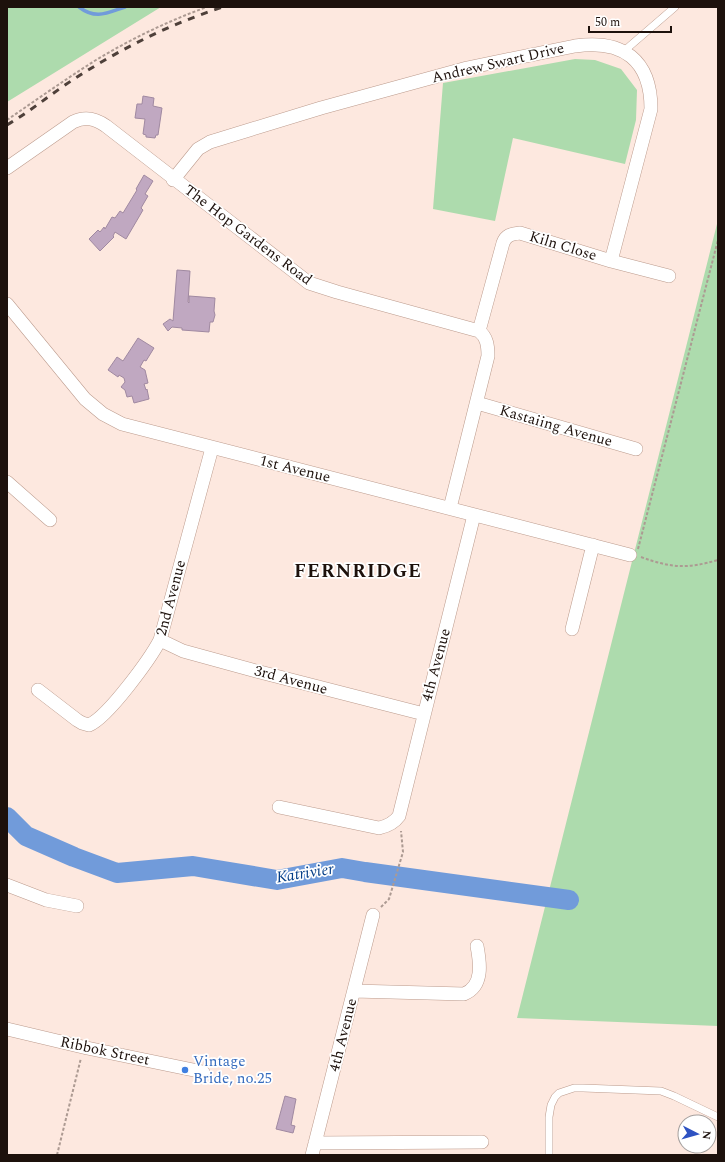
<svg xmlns="http://www.w3.org/2000/svg" width="725" height="1162" font-family="Spectral,serif">
<rect width="100%" height="100%" fill="#fde8df"/>
<path fill="#addbad" d="M7,7H161L7,102Z
M575,59L595,60L621,69L637,90L636,120L625,164L513,138L495,221L433,209L443,83Z
M718,220V1026L517,1018Z"/>
<g fill="none" stroke-linecap="round" stroke-linejoin="round">
<path stroke="#719bda" stroke-width="3.5" d="M79,7C96,20 107,13 125,7"/>
<path stroke="#719bda" stroke-width="20" d="M7,817L26,836L74,857L117,873L193,866L277,880L342,868L365,872L569,900"/>
</g>
<path fill="#c0a8c1" stroke="#a089a1" d="M143,96L154,98L153,106L162,108L158,135H156L155,138L146,137V135L143,134L145,119L135,118L137,104H142Z
M144,175L153,181L145,194L148,196L141,208L143,210L126,239L115,232L113,236L114,237L100,251L89,239L98,230L100,232L104,227L105,229L112,217L115,218L120,211L123,213L137,190L136,189Z
M177,270L190,271L188,302L189,303V296L215,298L214,311L215,315L213,322H210L209,332L182,330V328L172,327L168,331L163,324L170,319L173,321Z
M138,338L154,348L146,361L144,360L140,367L145,370L148,383L144,384L146,390L147,389L149,399L134,403L132,396L127,397L125,390L121,387L125,382L124,378L119,375L118,377L108,370L117,357L123,361Z
M285,1096L296,1099L291,1125L295,1126L293,1133L276,1129Z"/>
<g fill="none" stroke-linecap="round" stroke-linejoin="round">
<defs>
<path id="lane" d="M624,51L675,7
M549,1155V1117L551,1105L555,1097L559,1093L574,1088H583L661,1091L674,1096L718,1117"/>
<path id="street" d="M7,168L73,122C85,116 95,118 106,126L309,283L337,292L479,331C487,337 488,346 488,356L450,508
M173,180L198,149L210,142L321,108L467,68L575,46C623,39 651,60 651,109L611,261
M7,304L85,399L103,414L122,424L630,555
M479,331L503,243C506,235 511,234 520,233L611,261L669,276
M477,403L636,449
M7,482L50,520
M572,629L593,545
M160,640L183,651L256,671L424,714
M38,690L77,720L82,723L89,725C108,717 150,659 160,640L212,448
M279,807L379,828C388,826 394,823 399,816L474,515
M7,885L46,900L77,906
M354,991L464,994C484,986 480,962 477,946
M7,1029L87,1048L203,1072
M315,1143L482,1142
M312,1155L373,915"/>
</defs>
<use href="#lane" stroke="#bc9b8d" stroke-width="8"/>
<use href="#street" stroke="#bc9b8d" stroke-width="14"/>
<path stroke="#ac9a92" stroke-width="2" stroke-dasharray="3 2" stroke-linecap="butt" d="M7,120C36,100 66,79 96,60C131,39 168,21 207,7
M638,549L718,240
M641,557C671,568 687,569 718,560
M381,907L389,899L403,852L401,831
M57,1155L81,1058"/>
<use href="#lane" stroke="#fff" stroke-width="7"/>
<use href="#street" stroke="#fff" stroke-width="13"/>
<path stroke="#4e403a" stroke-width="3" stroke-dasharray="7 7" stroke-linecap="butt" d="M7,125C27,113 45,99 65,85C114,52 167,25 223,7"/>
</g>
<circle fill="#3f7fe0" stroke="#fff" stroke-width="1.5" cx="185" cy="1070" r="4"/>
<g text-anchor="middle" dominant-baseline="central" stroke-width="3.5" stroke-linejoin="round" paint-order="stroke">
<g font-size="15" fill="#1d110c" stroke="#fff">
<text transform="translate(498 63) rotate(-13)">Andrew Swart Drive</text>
<text transform="translate(248 235) rotate(37)">The Hop Gardens Road</text>
<text transform="translate(563 246) rotate(17)">Kiln Close</text>
<text transform="translate(556 426) rotate(16)">Kastaiing Avenue</text>
<text transform="translate(295 469) rotate(14)">1st Avenue</text>
<text transform="translate(171 598) rotate(-75)">2nd Avenue</text>
<text transform="translate(436 665) rotate(-75)">4th Avenue</text>
<text transform="translate(291 680) rotate(15)">3rd Avenue</text>
<text transform="translate(343 1035) rotate(-76)">4th Avenue</text>
<text transform="translate(105 1051) rotate(12)">Ribbok Street</text>
</g>
<g font-size="15" fill="#366cbe" stroke="#fff" text-anchor="start">
<text x="193" y="1061">Vintage<tspan x="193" dy="17">Bride, no.25</tspan></text>
</g>
<g font-size="16" font-style="italic" fill="#053e87" stroke="#fff">
<text transform="translate(305 873) rotate(-9)">Katrivier</text>
</g>
<g font-size="19" font-weight="bold" letter-spacing="1" fill="#1d110c" stroke="#fff">
<text x="358" y="571">FERNRIDGE</text>
</g>
</g>
<rect width="725" height="1162" fill="none" stroke="#1d110c" stroke-width="16"/>
<g transform="translate(697 1134) rotate(96)"><circle r="19" fill="#ffffff" stroke="#a5a09e"/>
<path d="M0-3L7 15L0 10L-7 15Z" fill="#2e52c2"/>
<text y="-6" font-size="11" font-weight="bold" text-anchor="middle" fill="#1d110c">N</text>
</g>
<path d="M589 26v6h82v-6" fill="none" stroke="#1d110c" stroke-width="2"/>
<text x="595" y="26" font-size="12" fill="#1d110c" stroke="#ffffff" stroke-width="3" paint-order="stroke">50 m</text>
</svg>
